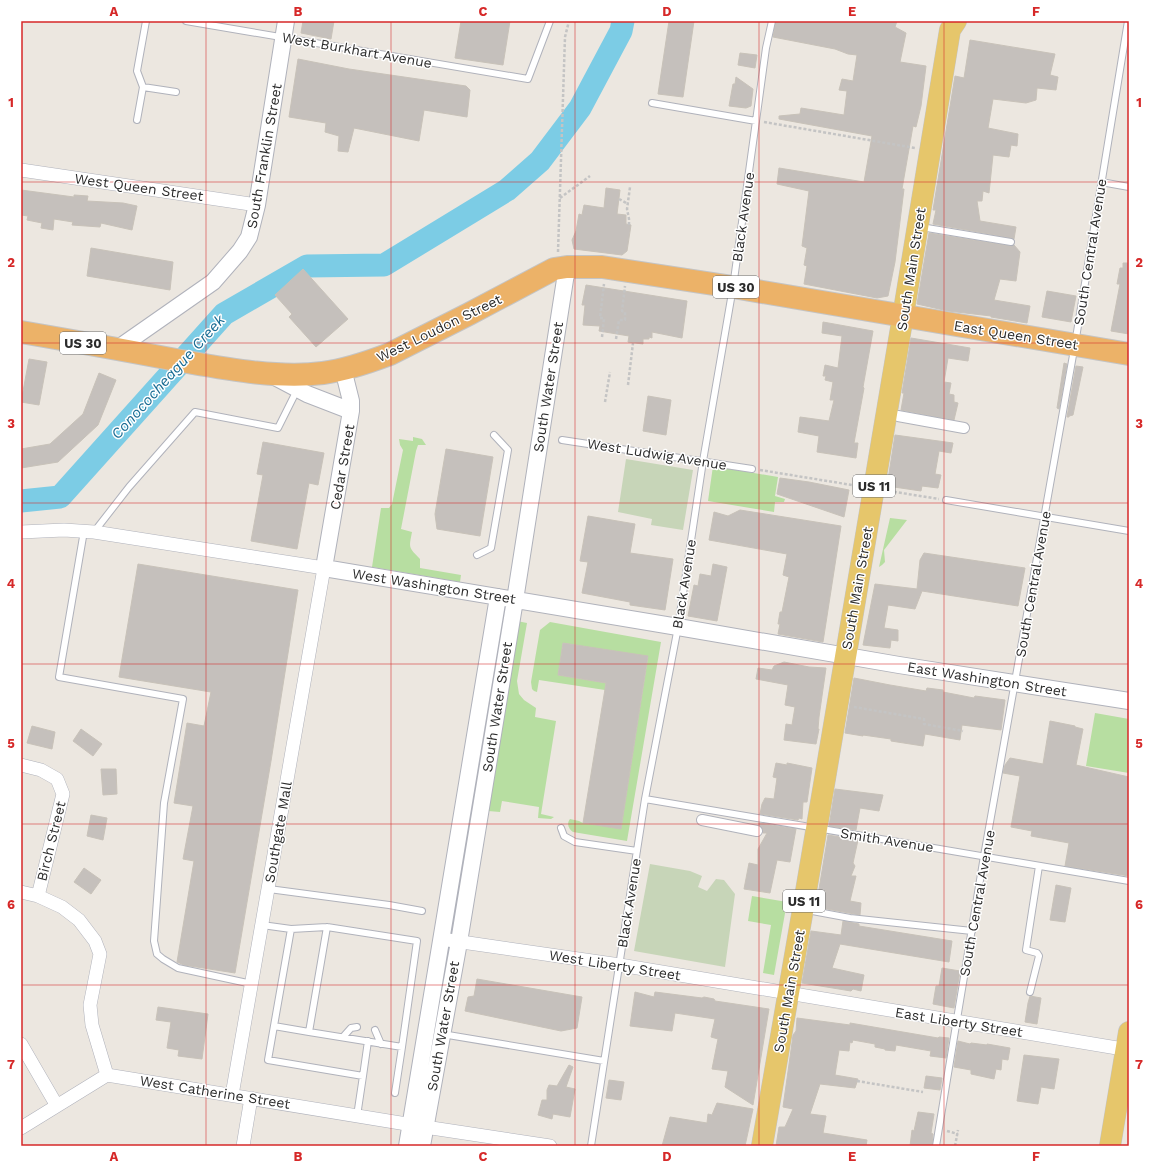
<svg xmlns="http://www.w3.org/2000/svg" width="1150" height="1167" font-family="'Work Sans',sans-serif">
<rect width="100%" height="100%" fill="#ece7e0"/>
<path fill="#b7dea1" d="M413,437L422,439L426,445H418L416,451L401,529L412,532C409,548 408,547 420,559V568L461,575L460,582L372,567L381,508H389L392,504L403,450L400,445L399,439L413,441Z
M713,466L778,477L775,496L785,499L784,502H775L774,512L708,501Z
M890,518L907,520L884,550L885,562L882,565L879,567Z
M517,621L527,623L517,681L519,694L524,700L536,708L535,717L556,721L541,814L554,817L551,819L538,818L539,807L502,801L500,812L488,811Z
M550,622L661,642L627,841L573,832C569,829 566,824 570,819L579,821L583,823L621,828L648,657L563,643L558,675L606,683L605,690L539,680L537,692L534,691L532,689L531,682L540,630Z
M1095,713L1129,719V773L1086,766Z
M752,896L787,902L774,975L763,973L771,925L748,921Z"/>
<path fill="#c7d5b8" d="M626,459L693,470L683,530L651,525L652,519L618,512Z
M650,864L690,871L702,876L698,887L707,891L716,879L724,880L735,894L725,967L634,951Z"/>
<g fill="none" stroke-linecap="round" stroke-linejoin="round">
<path stroke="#7ccce5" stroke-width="23" d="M21,501L60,497L224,314L307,266L384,265L507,190L540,161L580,108L621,31L623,21"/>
</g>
<path fill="#c5c0bc" stroke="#c8c2b9" d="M303,21H334L331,39L301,33Z
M461,21H510L503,65L455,58Z
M669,21H694L683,97L658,94Z
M776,21H897L895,27L906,33L900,62L926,66L921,106L916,127L913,126L902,189H904L895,262L888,296L877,298L804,284L807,266L804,265L807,248L802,246L809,191L777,184L779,168L864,182L872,136L779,119V116L800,114L801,108L844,115L847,91L839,90L842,79L853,81L857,55L848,54L835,49L773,37Z
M970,40L1055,54L1050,75L1058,77L1056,90L1037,88L1036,100L1026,103L993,99L988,128L1018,134L1017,146L1011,145L1009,157L993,155L989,193L983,191L982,201H977L980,221L1016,227L1014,239L1012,238L933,224L936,210H933L955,76L964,78Z
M740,53L757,55L755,68L738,65Z
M298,59L349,69L466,86L470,90L467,117L424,110L419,141L354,128L348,152L338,151L339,136L325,132L326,123L289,117Z
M736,77L753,89L751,106L746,108L729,106L733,84H735Z
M606,188L620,190L617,214L626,215V224L631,225L627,251L622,255L574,249L572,240L576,231L579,214L582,215L584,205L604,208Z
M21,190L74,197V195L88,196L87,201L123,203L137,206L132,230L101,223L100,227L72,225L73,222L54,219L53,230L41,228L42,223L27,220L28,216L21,215Z
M929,233L1010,246L1014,245L1020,252L1016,281L1000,279L994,300L1030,306L1027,323L991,317V316L948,311L917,304Z
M91,248L173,262L170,290L87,276Z
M1123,263H1129V334L1111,331L1120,284H1117L1120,268H1123Z
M303,269L348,319L316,347L289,317L292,314L275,295Z
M586,285L687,301L682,338L652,332V338L649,337V339H643V344L628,342L629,336L599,331L600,326L583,325L585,305H582Z
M1047,291L1076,296L1071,322L1042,317Z
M823,322L873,331L863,387L864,388L854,443H858L856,458L817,452L819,436L798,432L800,417L829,421L834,400H830L833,382L825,380L826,376H823L825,365L838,368L842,336L822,333Z
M911,338L970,348L968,361L948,358L944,382L951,383L949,394L954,395V402L958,403L954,420L901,410L904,393H902Z
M29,359L47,362L39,405L21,402Z
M1064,363L1067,364L1059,409L1057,408Z
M1076,366L1083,367L1073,415L1069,416V417H1067Z
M99,373L116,380L98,425L58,462L21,468V449L50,444L83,414Z
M648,396L671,400L666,435L643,431Z
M895,435L953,443L951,453L939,451L935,474L941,475L938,488L922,486L921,491L887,486Z
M263,442L324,453L318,485L309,483L297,549L251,541L263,475L257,474Z
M446,449L493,457L480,536L437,529L435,514Z
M780,478L809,482L849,490L844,517L777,494Z
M740,510L841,526L823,642L778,634L780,624H778L780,612H782L789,577L783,575L787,554L709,540L714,512L728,516Z
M588,516L635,524L630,553L673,559L665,610L630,605V602L582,593L588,562L580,561Z
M924,553L1025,568L1018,606L922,591L915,609L888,605L884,628L898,630V641L891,640L890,648L863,645L875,584L917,589L920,560Z
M138,564L298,590L271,761L235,973L184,965L177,962L194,861L183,859L193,806L174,803L187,723L204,726L211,692L119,677Z
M713,564L727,567L717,621L688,616L694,585L698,586L700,574L711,576Z
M563,643L648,656L621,829L583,823L606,683L558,675Z
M784,662L809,667L826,668L819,717L818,729H819L816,744L784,740L786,724L792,725L795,707L785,705L788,685L756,679L758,668L772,670L774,666Z
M854,678L890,685L926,691L927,688L943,690V692L974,698L975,696L1005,700L1001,730L962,725L960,740L925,734L923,746L891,741V739L863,735V736L845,733Z
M1050,721L1075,726V727L1083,729L1076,765L1129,777V876L1065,866L1069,843L1031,836L1032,831L1011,827L1020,776L1003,773L1005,765L1010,758L1043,764Z
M32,726L55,732L52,749L27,743Z
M81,729L102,744L93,756L73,741Z
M776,763L787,765V763L812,768L807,802H803L802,819L799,818L798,820L760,814L762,804L765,798L774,799L777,778L773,777Z
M101,769H116L117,794L103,795Z
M835,789L883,795L879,811L860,808L856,830L829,826Z
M91,815L107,818L103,840L87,836Z
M759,823L796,829L790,862L777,860L770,893L744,889L749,863L758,865V849L767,833H763V829L759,825Z
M828,835L858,840L853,863L855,866L851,876H856L850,901L861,903L860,915L816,907Z
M84,868L101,880L91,894L74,882Z
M1056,885L1071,888L1065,922L1050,920Z
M843,921L859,924V926L952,941L949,962L840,944L832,968L864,975L861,991L853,989L851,991L802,983L811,931L841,935Z
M942,968L960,971L954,1008L933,1004L936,986H939Z
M477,979L582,997L577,1028L561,1031L465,1011L468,997L474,996Z
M635,992L654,997L655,992L702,998L704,997L714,999L715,1001L769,1009L753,1105L725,1087L728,1071L712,1069L718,1039L711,1037L715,1019L675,1013L672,1031L630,1026Z
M1030,996L1041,998L1037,1024L1025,1022L1028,1003Z
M158,1007L208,1014L202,1059L178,1056L179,1050L167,1048L171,1022L156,1020Z
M797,1018L850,1025V1023L938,1038L939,1037L949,1038L946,1058L930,1056L931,1051L896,1045L895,1051L885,1050V1049L875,1047V1044L853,1040L852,1043L850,1042L849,1051L839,1050L835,1075L858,1079L855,1088L820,1084L810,1114L826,1116L823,1133L867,1140L866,1146H776L779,1127H785L793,1109L783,1107L791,1050L793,1035L796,1031Z
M958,1041L970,1044L971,1043L987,1045V1044L1010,1048L1008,1060L1002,1059L1001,1070L996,1069L994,1079L971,1074V1070L954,1067Z
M1024,1055L1059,1059L1054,1089L1041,1087L1038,1104L1017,1101Z
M569,1065L573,1067L566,1087L575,1089L570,1117L553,1114L552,1119L538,1115L542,1100H547V1090L549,1085L557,1086Z
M926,1076L942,1078L940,1090L924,1088Z
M609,1080L624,1082L621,1100L606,1098Z
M717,1103L753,1109L745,1146H662L670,1117L707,1123L708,1114L712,1115Z
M918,1112L934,1114L931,1133L933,1134L932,1146H910L912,1130L914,1131Z"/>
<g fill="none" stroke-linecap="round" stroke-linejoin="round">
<defs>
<path id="service" d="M186,21L528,79L550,21
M143,87L176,92
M652,103L756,121
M137,120L143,87L137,71L146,21
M1101,182L1129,187
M927,228L1011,242
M562,440L752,469
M946,500L1129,531
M84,531L59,677L183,699L164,803L154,941L157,954L163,959L178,968L252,984
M94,532L129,487L195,412L278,428L297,390
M477,555L491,548L508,450L494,435
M645,799L1129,881
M561,828L564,836L575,842L637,851
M269,889L389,905L422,911
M807,910L850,918L972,931
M262,925L291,929
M327,927L417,941L402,1047L309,1032L327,927L291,929L268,1060L363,1076L357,1116
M1030,992L1039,956L1037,953L1026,950L1039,866
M274,1026L309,1032
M375,1030L381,1044
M442,1034L604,1061
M343,1037L351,1028L357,1027
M363,1076L368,1041
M395,1093L402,1047
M591,1146L645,799L678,627L703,461L733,287L756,121L766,48L772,21
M936,1146L984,856L1075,344L1128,21"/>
<path id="pedestrian" d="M898,416L964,428
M702,820L757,831"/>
<path id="minor" d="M21,170L257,205
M21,532L64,530L94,532L324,568L232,1095
M21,765L41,770L57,779L63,794L38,896
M21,892L38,896L62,907L79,920L95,941L100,954L90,1005L92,1025L107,1075
M441,939L620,965L1129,1050
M21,1044L57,1106
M107,1075L425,1127L550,1146
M21,1128L107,1075
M243,1146L251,1098"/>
<path id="tertiary" d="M117,349L213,282L240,251L249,237L257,205L286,21
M343,369L351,401V411L324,568L678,627L899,665L1129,701
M273,376L307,394L351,411
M407,1146L498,597
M422,1146L459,942L515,600L567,267"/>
<path id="primary" d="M762,1146L803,909L903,316L950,30L956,21
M1110,1146L1129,1032"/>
<path id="trunk" d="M21,332C73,341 124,350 176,360C222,368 276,379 323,373C346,370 369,362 390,354L469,314L554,269L567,267H602L733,287L1129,354"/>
</defs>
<use href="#service" stroke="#b0b2bb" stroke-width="8"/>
<use href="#pedestrian" stroke="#b0b2bb" stroke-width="12"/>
<use href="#minor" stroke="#b0b2bb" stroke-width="14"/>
<use href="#tertiary" stroke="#b0b2bb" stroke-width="18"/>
<use href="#primary" stroke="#c4c4c4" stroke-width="22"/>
<use href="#trunk" stroke="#c4c4c4" stroke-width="24"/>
<path stroke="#c4c4c4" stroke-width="2.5" stroke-dasharray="3 2" stroke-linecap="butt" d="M764,122L915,148
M560,198L590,176
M619,199L628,204
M629,225V219L627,209L630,187
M558,252L565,37L569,21
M602,337L604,318H600L604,284
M616,339L619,320H625V312L622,311L625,286
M628,385L633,343
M605,402L610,372
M760,470L858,486
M889,491L939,499
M854,707L924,719V724L963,731
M857,1081L923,1092
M947,1131L958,1134
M955,1146L958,1130"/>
<use href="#service" stroke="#fff" stroke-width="6"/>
<use href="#pedestrian" stroke="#fff" stroke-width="10"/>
<use href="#minor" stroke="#fff" stroke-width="13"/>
<use href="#tertiary" stroke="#fff" stroke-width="16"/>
<use href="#primary" stroke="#e6c66b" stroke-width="21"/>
<use href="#trunk" stroke="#ecb268" stroke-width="22"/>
</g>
<path fill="none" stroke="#d62828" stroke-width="1" stroke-opacity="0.55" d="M206,21V1146M391,21V1146M575,21V1146M759,21V1146M944,21V1146M21,182H1129M21,343H1129M21,503H1129M21,664H1129M21,824H1129M21,985H1129"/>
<g text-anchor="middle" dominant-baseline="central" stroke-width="3" stroke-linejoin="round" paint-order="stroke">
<g fill="#fff" stroke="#6b6b6b" stroke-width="1">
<rect x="713" y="276" width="46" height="22" rx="3"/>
<rect x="60" y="332" width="46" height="22" rx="3"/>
<rect x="853" y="475" width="42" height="22" rx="3"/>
<rect x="783" y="890" width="42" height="22" rx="3"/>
</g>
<g font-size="13" font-weight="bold" fill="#2c2c2c">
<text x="736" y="287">US 30</text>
<text x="83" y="343">US 30</text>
<text x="874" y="486">US 11</text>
<text x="804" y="901">US 11</text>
</g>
<g font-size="14" fill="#2c2c2c" stroke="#fff">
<text transform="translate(357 50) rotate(10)">West Burkhart Avenue</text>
<text transform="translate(264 156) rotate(-80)">South Franklin Street</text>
<text transform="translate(139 187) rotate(8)">West Queen Street</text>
<text transform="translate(743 217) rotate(-82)">Black Avenue</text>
<text transform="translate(1090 252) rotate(-81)">South Central Avenue</text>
<text transform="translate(911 269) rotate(-81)">South Main Street</text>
<text transform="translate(439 328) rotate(-26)">West Loudon Street</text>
<text transform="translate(1016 335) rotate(9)">East Queen Street</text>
<text transform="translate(548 387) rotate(-81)">South Water Street</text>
<text transform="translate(657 454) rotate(9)">West Ludwig Avenue</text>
<text transform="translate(342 467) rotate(-80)">Cedar Street</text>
<text transform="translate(684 584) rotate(-81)">Black Avenue</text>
<text transform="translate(1033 584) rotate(-80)">South Central Avenue</text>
<text transform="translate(434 586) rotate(9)">West Washington Street</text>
<text transform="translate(857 588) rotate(-80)">South Main Street</text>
<text transform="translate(987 679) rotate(9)">East Washington Street</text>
<text transform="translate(497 707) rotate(-81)">South Water Street</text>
<text transform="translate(278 832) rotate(-80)">Southgate Mall</text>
<text transform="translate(887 840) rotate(9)">Smith Avenue</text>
<text transform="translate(51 841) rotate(-76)">Birch Street</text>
<text transform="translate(629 903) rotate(-81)">Black Avenue</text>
<text transform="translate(977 903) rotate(-80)">South Central Avenue</text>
<text transform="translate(615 965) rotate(9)">West Liberty Street</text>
<text transform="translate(789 991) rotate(-80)">South Main Street</text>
<text transform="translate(959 1022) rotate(9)">East Liberty Street</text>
<text transform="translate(443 1026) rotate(-80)">South Water Street</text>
<text transform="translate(215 1092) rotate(9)">West Catherine Street</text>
</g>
<g font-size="15" font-style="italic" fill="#196c93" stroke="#fff">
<text transform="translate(168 377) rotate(-48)">Conococheague Creek</text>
</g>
</g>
<rect width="1150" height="1167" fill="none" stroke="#ffffff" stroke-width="44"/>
<rect x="22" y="22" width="1106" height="1123" fill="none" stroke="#d62828" stroke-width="1.5"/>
<g font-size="13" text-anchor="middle" font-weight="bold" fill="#d62828">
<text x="114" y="16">A</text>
<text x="298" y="16">B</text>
<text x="483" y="16">C</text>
<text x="667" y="16">D</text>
<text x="852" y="16">E</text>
<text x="1036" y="16">F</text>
<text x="11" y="107">1</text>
<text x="1139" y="107">1</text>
<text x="11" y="267">2</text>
<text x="1139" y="267">2</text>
<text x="11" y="428">3</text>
<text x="1139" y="428">3</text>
<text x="11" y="588">4</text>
<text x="1139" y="588">4</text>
<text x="11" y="748">5</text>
<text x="1139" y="748">5</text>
<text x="11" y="909">6</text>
<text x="1139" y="909">6</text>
<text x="11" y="1069">7</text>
<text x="1139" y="1069">7</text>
<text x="114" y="1161">A</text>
<text x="298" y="1161">B</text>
<text x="483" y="1161">C</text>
<text x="667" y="1161">D</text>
<text x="852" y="1161">E</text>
<text x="1036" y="1161">F</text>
</g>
</svg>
